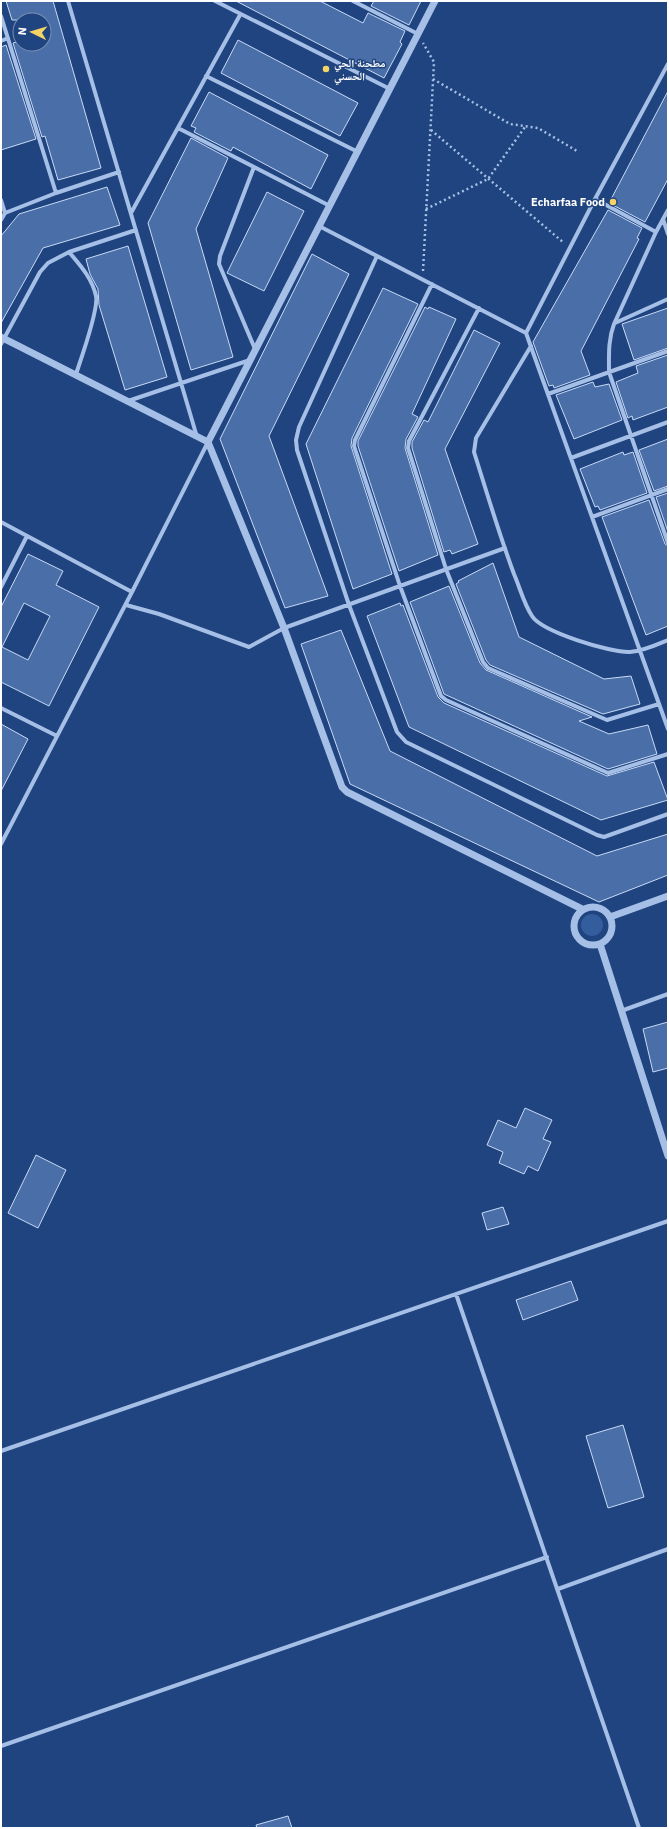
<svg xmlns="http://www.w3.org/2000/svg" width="669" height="1829" font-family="'IBM Plex Sans','Noto Naskh Arabic',sans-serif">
<rect width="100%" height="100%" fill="#20447f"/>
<path fill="#335d9d" d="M581 925a11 11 0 1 1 22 0a11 11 0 1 1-22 0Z"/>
<path fill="#496ea8" stroke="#c8daf6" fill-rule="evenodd" d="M6,1H53L101,168L58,180L45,136L42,137L13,43L20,41V44H44V20H12Z
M236,1H320L363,23L368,13L405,31L400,42L402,44L384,78Z
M374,1H421L409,25L371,6Z
M238,40L358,103L340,136L221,73Z
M6,45L36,139L1,150V47Z
M668,91V179L645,222L609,203Z
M209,92L328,155L311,189L233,147L231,151L194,132L196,128L191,126Z
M191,138L228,158L196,229L233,357L191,370L148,223Z
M107,187L120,225L43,248L1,323V236L19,214Z
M267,192L304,211L264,291L227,273Z
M608,210L642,228L637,238L639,239L581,351L590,375L554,388L553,385L549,386L533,342Z
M128,246L167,377L125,390L99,305L98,289L90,274L86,259Z
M312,254L349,274L269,436L328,596L285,608L220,439Z
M383,288L418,304L352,438L351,446L392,574L353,589L306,444Z
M425,307L428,309L429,307L456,319L412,414L418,417L406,439L405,448L438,555L399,571L358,446V441Z
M668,308V348L634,360L622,324Z
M474,330L500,343L445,449L478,544L452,554L450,550L444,552L412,448V442L424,420L428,422Z
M668,355V407L633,420L632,416L628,418L616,382L638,373L636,366Z
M593,382L595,387L609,384L622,420L574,439L556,395Z
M668,439V486L654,491L639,450Z
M623,452L624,455L633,452L647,493L600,510L598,506L595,507L580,469Z
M668,493V532L656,497Z
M649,500L665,544L668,546V626L646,635L602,517Z
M28,554L63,571L56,585L99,607L49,706L1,682V607ZM24,603L50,616L28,660L2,647Z
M493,563L519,637L604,679L631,676L640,704L603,714L490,665L486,660L456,584L459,582L458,581Z
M449,586L480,663L486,670L592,717L579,721L609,734L648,725L657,754L608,769L444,694L410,602Z
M400,603L401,606L403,605L438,697L444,703L607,776L654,762L668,800L601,820L409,727L367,616Z
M341,630L390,751L597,856L668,834V875L599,902L350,784L301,644Z
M1,724L28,739L1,791Z
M668,1022V1068L653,1072L643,1029Z
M525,1108L552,1120L543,1139L551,1142L538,1171L528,1166L524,1174L499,1163L503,1152L487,1145L498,1120L516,1128Z
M36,1155L66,1170L38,1228L8,1213Z
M503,1207L509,1224L487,1230L482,1213Z
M571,1281L578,1300L523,1320L516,1300Z
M623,1425L644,1497L608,1508L586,1436Z
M288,1816L292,1828H257L256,1825Z"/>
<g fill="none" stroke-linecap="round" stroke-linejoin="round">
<path stroke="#a5bfe7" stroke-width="2.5" stroke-dasharray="2 3" stroke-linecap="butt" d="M433,79L510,124L538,128L577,151
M431,130L564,243
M426,209L488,179L525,127
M423,271L434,62L423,43"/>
<path stroke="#a5bfe7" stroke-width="4" d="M68,1L197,437
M215,1L390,89
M353,1L418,34
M1,16L56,193
M1,41L8,38
M206,76L358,152
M178,128L330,206
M254,167L220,256L219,264L255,349
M595,199L656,232
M1,200L5,213
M668,210L656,232L614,324C608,340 609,355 609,372L668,543
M131,213L240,15
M663,219L668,234
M1,220L5,213L56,193L119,172
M319,226L526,333L668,729
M377,256L299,427L296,440L297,450L349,605L397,732L406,742L597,835L604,837L668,814
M432,284L355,440L354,446L400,586L441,696L446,700L608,773L668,754
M479,308L409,441L408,448L446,569L483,662L488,668L607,720L659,704
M615,323L668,299
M526,333L595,199L668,64
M1,344L40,272L48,263L69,252
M531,346L476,438L474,452C487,493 499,534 514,574C520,588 524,604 532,616C542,632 611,653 630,652C643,651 656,645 668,640
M76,374C81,359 99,309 96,296C92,278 80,265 69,252L136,230
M548,394L668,351
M128,401L250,360
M571,458L668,422
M592,517L668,489
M1,522L132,592
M1,587L27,536
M126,605L159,614L249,647L284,628L505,548
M1,708L57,736
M1,844L132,592L208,442
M621,1011L668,994
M456,1294L639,1828
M1,1451L668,1221
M558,1589L668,1549
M1,1746L547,1557"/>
<path stroke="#a5bfe7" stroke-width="7" d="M1,337L208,442L284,628L342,787L347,792L582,909
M208,442L435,1
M574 926a19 19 0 1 1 38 0a19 19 0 1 1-38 0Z
M610,917L668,896
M600,944L668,1156"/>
</g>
<g fill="#f5d365" stroke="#20447f" stroke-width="1.5">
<circle cx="326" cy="69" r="4"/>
<circle cx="613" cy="202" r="4"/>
</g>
<g text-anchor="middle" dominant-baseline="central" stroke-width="3" stroke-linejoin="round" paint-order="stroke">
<g font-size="11" font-weight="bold" fill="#fff" stroke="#20447f" text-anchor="start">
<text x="334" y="63">مطحنة الحي<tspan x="334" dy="13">الحسني</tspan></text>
<text x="605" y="202" text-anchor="end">Echarfaa Food</text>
</g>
</g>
<rect width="669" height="1829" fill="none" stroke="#ffffff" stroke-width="4"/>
<g transform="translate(32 32) rotate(275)"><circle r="19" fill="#20447f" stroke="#798fb2"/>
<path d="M0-3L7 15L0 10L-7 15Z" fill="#f5d365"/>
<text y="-6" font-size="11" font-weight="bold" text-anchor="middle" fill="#ffffff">N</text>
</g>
</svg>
